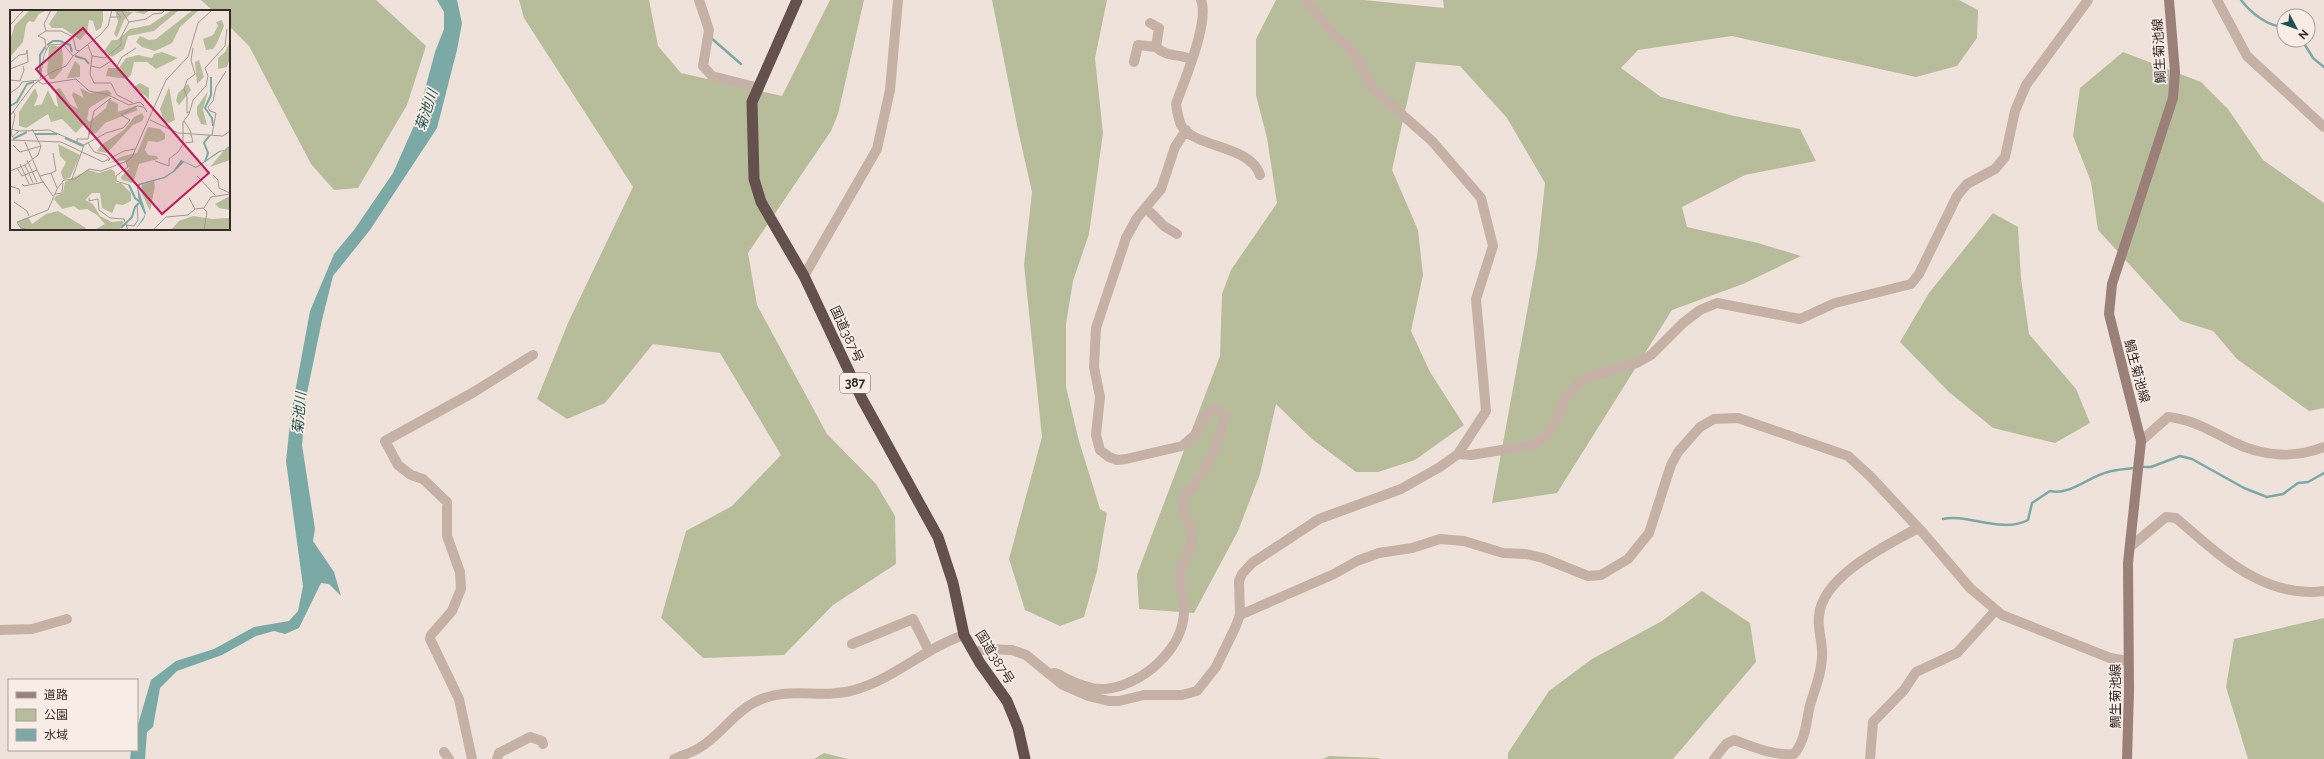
<svg xmlns="http://www.w3.org/2000/svg" width="2324" height="759" font-family="Raleway,'Noto Sans JP',sans-serif">
<rect width="100%" height="100%" fill="#efe2da"/>
<path fill="#b7bd9b" d="M201,0H376L426,46L407,105L358,188L334,190L311,164L249,46L229,26V11H213Z
M519,0H649L658,46L681,73L782,96L830,0H864L838,114L831,131L748,253L757,305L827,434L876,484L895,516L896,564L833,605L784,655L703,658L661,618L686,531L732,506L781,455L720,353L653,344L605,403L567,419L537,399L568,323L633,187L524,18Z
M992,0H1107L1095,58L1103,133L1089,234L1073,281L1066,324V387L1079,441L1100,509L1107,513L1097,571L1084,617L1060,626L1025,610L1009,559L1042,437L1024,265L1032,192L1018,130Z
M1276,0H1364L1444,8L1443,0H1959L1978,10L1977,38L1957,66L1916,77L1732,36L1638,50L1621,68L1661,97L1734,116L1800,129L1816,161L1745,175L1682,207L1687,227L1758,243L1801,256L1743,284L1672,310L1557,493L1492,503L1537,257L1545,183L1507,118L1460,66L1416,62L1392,170L1418,230L1423,275L1411,331L1430,372L1464,425L1415,460L1378,472H1356L1312,439L1276,404L1260,474L1238,531L1194,613L1139,609L1137,574L1220,356L1222,294L1231,270L1277,203L1267,138L1256,95V39Z
M2123,52L2201,82L2228,109L2263,160L2324,203V408L2309,411L2237,359L2213,331L2181,321L2098,230L2091,182L2073,136L2080,88Z
M1993,213L2018,227L2021,278L2029,334L2076,389L2090,423L2055,443L1993,428L1949,392L1900,342L1929,293Z
M1702,591L1750,623L1756,662L1673,759H1508V753L1549,691L1592,659L1662,621Z
M2324,618V759H2248L2226,687L2234,639Z
M824,753L848,759H814Z
M1329,756L1379,758L1380,759H1323Z"/>
<path fill="#7baaa6" d="M437,0H457L462,23L457,50L437,128L370,230L333,276L322,320L306,398L302,445L315,529L313,541L334,572L341,596L329,584L321,583L299,628L285,634L274,631L256,636L222,655L177,671L160,688L153,727L147,732L145,759H130L131,750H137V728L151,680L176,661L214,649L254,627L289,621L298,611L303,586L286,461L291,414L310,311L334,254L354,230L393,173L417,119L435,52L444,29V12Z"/>
<g fill="none" stroke-linecap="round" stroke-linejoin="round">
<path stroke="#7baaa6" stroke-width="2.5" d="M2241,0C2251,13 2267,26 2284,27
M710,37L741,64
M2302,40L2313,58L2324,67
M2140,467H2151L2180,456L2192,459L2244,488L2267,497L2283,494L2298,483L2308,482L2324,473
M1943,519C1966,513 2002,534 2028,520L2032,503L2050,491C2069,496 2090,476 2108,472C2116,469 2126,469 2135,468"/>
<path stroke="#c6b1a7" stroke-width="10" d="M699,0L709,30L703,66L712,76L759,88
M1201,0C1210,21 1184,81 1176,104C1177,111 1178,118 1181,125C1193,148 1251,145 1260,175
M2217,0L2247,56L2324,127
M1150,23L1159,28L1156,47C1166,57 1179,54 1191,59
M1134,62L1138,45L1156,47
M1146,208L1164,226L1177,234
M2141,441L2168,417C2192,419 2211,431 2233,442C2262,456 2294,459 2324,447
M1458,454L1471,455L1533,445L1546,436L1556,421L1565,399L1582,381L1590,376L1637,363L1651,355L1683,323L1700,310L1717,303L1800,319L1835,303L1911,284L1919,274L1957,196L1967,184L1995,169L2005,157L2015,111L2026,85L2088,0
M2130,547L2166,517L2176,518C2218,554 2263,599 2324,591
M1240,615L1334,574L1357,561L1379,553L1412,548L1440,539L1464,541L1503,553L1526,554L1543,558L1588,576L1601,575L1628,559L1649,533L1671,465L1678,452L1700,427L1714,419L1738,418L1848,456L1870,476L1924,534L1970,588L2002,615L2110,658L2128,661
M0,630L32,629L67,619
M852,644L913,619L929,651
M974,652L987,649L1012,650L1026,655L1063,685L1088,696L1109,701H1119L1144,695H1182L1197,691L1216,667L1235,628L1240,615L1239,581L1242,574L1252,563L1319,519L1401,489L1440,467L1458,454L1486,411L1476,299L1493,246L1481,198L1432,141L1372,88L1361,65L1352,51L1331,32L1306,0
M1054,673C1058,673 1061,676 1065,678C1077,684 1092,690 1105,689C1141,686 1183,650 1184,612C1185,599 1178,586 1180,574C1181,562 1191,552 1192,540C1193,527 1182,514 1183,501C1184,490 1197,484 1202,474C1212,457 1221,435 1225,415L1219,409L1213,410L1206,414L1195,435L1182,446L1126,459L1117,460L1109,457L1100,450L1096,435L1100,397L1094,367L1096,328L1126,238L1137,218L1161,189L1175,147L1186,130
M444,752L449,759
M472,759L459,699L430,639L431,635L452,611L461,589L460,572L447,536V502L423,479L411,475L398,465L385,441L474,392L533,355
M497,759L499,753L530,737L542,741L543,744
M674,759C682,755 692,753 699,748C720,736 733,713 755,702C787,685 821,700 854,690C894,679 925,648 964,635
M1714,759L1726,744L1734,740C1754,747 1773,756 1794,754C1806,740 1806,722 1810,705C1815,689 1822,672 1822,655C1823,642 1817,629 1819,616C1822,576 1887,545 1918,528
M1870,759L1873,722L1904,690L1916,672L1957,653L1996,610"/>
<path stroke="#c6b1a7" stroke-width="10" d="M804,276L877,149L890,90L898,0"/>
<path stroke="#9a8078" stroke-width="10" d="M2127,759L2129,691L2128,563L2141,441L2109,314L2112,284L2173,98L2175,72L2169,0"/>
<path stroke="#64504c" stroke-width="11" d="M797,0L752,102L754,179L761,202L804,276L862,399L938,537L953,583L964,635L980,663L1007,701L1018,728L1025,759"/>
</g>
<g text-anchor="middle" dominant-baseline="central" stroke-width="3.5" stroke-linejoin="round" paint-order="stroke">
<rect fill="#f8ede6" stroke="#6e6460" stroke-width="1" x="840" y="373" width="30" height="20" rx="3"/>
<g font-size="12" font-weight="bold" fill="#332927">
<text x="855" y="383">387</text>
</g>
<g font-size="13" fill="#332927" stroke="#f8ede6">
<text transform="translate(2159 51) rotate(-93)">鯛生菊池線</text>
<text transform="translate(847 334) rotate(65)">国道387号</text>
<text transform="translate(2137 371) rotate(75)">鯛生菊池線</text>
<text transform="translate(995 657) rotate(58)">国道387号</text>
<text transform="translate(2115 696) rotate(-90)">鯛生菊池線</text>
</g>
<g font-size="14" font-style="italic" fill="#1f524e" stroke="#f8ede6">
<text transform="translate(426 110) rotate(-71)">菊池川</text>
<text transform="translate(299 413) rotate(-85)">菊池川</text>
</g>
</g>
<g transform="translate(10 10)">
<rect width="220" height="220" fill="#efe2da"/>
<path d="M20,0H37L29,4L24,12L19,11L16,15L13,32L0,47V30L5,15ZM48,0H93V11L91,18L86,21L83,11L79,10L77,22L70,30L53,18H42L39,14ZM105,0L123,2L140,0L134,4L123,2L114,10L107,27L104,24L108,12ZM162,0H169L144,21L118,26L114,39L102,47L94,41L102,30H107L120,19L140,15ZM183,0H189L170,17L162,33L145,41L132,37L126,32L130,26L139,30L146,29ZM212,10L214,16L207,33L203,39L196,40L193,29L203,25L208,16L206,12ZM220,32V49L217,57L208,59V48L215,42ZM43,35L52,37L53,50L52,60L44,69H40L37,62L39,37ZM152,42L168,48L146,59L137,52H124L121,65L117,69L96,66L98,58H109L116,48L128,45L142,48L144,44ZM189,50L194,67L187,74L185,52ZM65,51L70,56V67L57,68ZM130,73L139,78V89L124,77ZM178,74L181,80L169,95L166,91L168,83ZM159,77L165,110L159,113L154,112L150,99ZM25,78L28,86L24,96L32,94L38,80L45,95L48,97L45,80L50,78L60,94L68,99L62,85L63,82L74,88L70,78L80,83L98,80L102,84L79,98L77,109L79,112L96,98L99,89L108,94V102L125,96L128,100L95,113L86,123L78,125V119L74,114L66,123L52,109L41,112L38,104L16,118L9,116V102ZM198,81L193,100L197,115L191,114L187,104V97ZM132,103L134,107L132,111L123,115L97,143L87,141L91,135L114,120L124,107ZM138,117L150,119L155,124V129L148,132L138,131L135,140L138,145L147,146L148,149L129,154L123,173L112,170L111,167L119,158L115,150L99,153L113,146L127,143ZM48,134L70,145L60,168L53,169L51,162L56,152L50,146ZM220,136V150L200,157L217,137ZM101,159L105,162L106,173H111L121,183V191L113,195L106,194L102,203L92,198L90,183H82L75,190L83,194L90,206L102,212L112,211L114,213L109,220H84L95,214L87,205L77,199L69,200L64,196L52,199L44,189L46,186L53,183L55,172L78,160L89,163ZM144,171L145,176L140,201L131,182L132,175ZM220,186V200L209,198L205,194ZM48,201L76,218L75,220H11L8,212L18,207L22,214L36,204ZM183,206L202,209L220,208V220H161L169,211Z" fill="#b7bd9b"/>
<path d="M220,139L210,142L186,158L174,152L165,161L155,168L130,175L128,178L136,203L134,209L125,220L135,205L129,192L127,177L128,174L154,167L163,161L171,150L186,157L209,141Z" fill="#7baaa6"/>
<path fill="none" stroke="#7baaa6" stroke-width="2" d="M37,35L43,31H50L60,35L62,42M65,46L75,49L79,54M30,62V45L35,37M201,67V85L195,98L202,108L203,116M0,96L7,92L17,74L24,72M25,124H47M55,128L73,136M3,129L17,122M195,152L198,143L194,133L200,125M119,175L125,188L130,192M111,218L122,207L125,197L129,193"/>
<path fill="none" stroke="#a49892" stroke-width="1" d="M111,0L119,12M100,7H111L107,3L109,0M0,15L14,0M36,21L34,14L41,0M78,35L82,46L80,64L84,73H101L107,85L123,93M36,40L35,29L28,26L36,21H51L63,27L66,40L70,41M82,46L95,48L111,35V27L119,12L136,9L143,4L152,3L155,0M0,53L9,45L16,44L17,40M81,56L90,58L101,51L107,56L112,47L126,38M0,59L18,52L17,40M30,69L34,45L39,35L53,34L63,46M0,70L10,71L14,60L13,56M29,72L33,74L66,69L79,81L96,84L119,95L130,92L134,96M0,83L9,77L12,72L29,70M179,102L177,103V87L174,79L177,70L185,64L181,50L183,38M0,106L23,75L40,63L56,56L63,46L90,25L98,16L102,0M140,110L168,123L213,126L220,121M0,119L9,121L39,120L74,135L96,123L113,118L120,110L111,105L127,96L134,97L137,102M1,119L2,127L9,121M2,119L5,105L3,101M202,125L206,103L200,101L198,97L203,91L206,77L216,61M0,130L51,132L93,152L114,141L125,139M169,130L174,133L183,132L180,120L174,111M15,132L31,169L43,186M67,132V129H78L84,101L101,88M173,132V112L179,104L183,90L196,76L198,66L195,58L215,36L217,19M78,133L84,142L96,145L100,149L98,151M3,135L10,142L31,136M17,150L27,172M145,151L159,156V149L168,142L174,133M116,152L118,157L106,166V171L119,175M10,154L19,174M15,155L23,173M7,158L12,166L27,160M0,161L15,155L28,145L31,136L22,119M41,163L46,161L43,143M203,165L208,170L209,178L220,183M30,166L41,163L47,178M187,166L205,185M62,169L74,135M12,174L14,176L34,172M0,176L9,179L10,184M45,184L52,183L53,173M79,188V191L88,189L89,200L100,208L114,209L118,220M179,188L185,199M4,192L17,201L19,206M193,198L197,202L194,220M116,215L124,216L128,210L127,194M17,220L10,217L7,212L38,200L47,179L54,170L65,169L79,159L91,161L117,151L122,147L156,70L178,47L188,13L202,0M143,220L156,207L178,205L185,199L194,198L201,187L220,184"/>
<path fill="#c2185b" fill-opacity="0.15" stroke="#c2185b" stroke-width="2" d="M73,18L199,163L152,204L26,59Z"/>
<rect width="220" height="220" fill="none" stroke="#332927" stroke-width="2"/>
</g>
<rect x="8" y="679" width="130" height="72" fill="#f8ede6" stroke="#a99f9a"/>
<rect x="16" y="692" width="20" height="6" fill="#9a8078" stroke="#a99f9a"/>
<text x="44" y="699" font-size="12" fill="#332927">道路</text>
<rect x="16" y="709" width="20" height="12" fill="#b7bd9b" stroke="#a99f9a"/>
<text x="44" y="719" font-size="12" fill="#332927">公園</text>
<rect x="16" y="729" width="20" height="12" fill="#7baaa6" stroke="#a99f9a"/>
<text x="44" y="739" font-size="12" fill="#332927">水域</text>
<g transform="translate(2296 28) rotate(131)"><circle r="19" fill="#f8ede6" stroke="#a99f9a"/>
<path d="M0-3L7 15L0 10L-7 15Z" fill="#1f524e"/>
<text y="-6" font-size="11" font-weight="bold" text-anchor="middle" fill="#332927">N</text>
</g>
</svg>
